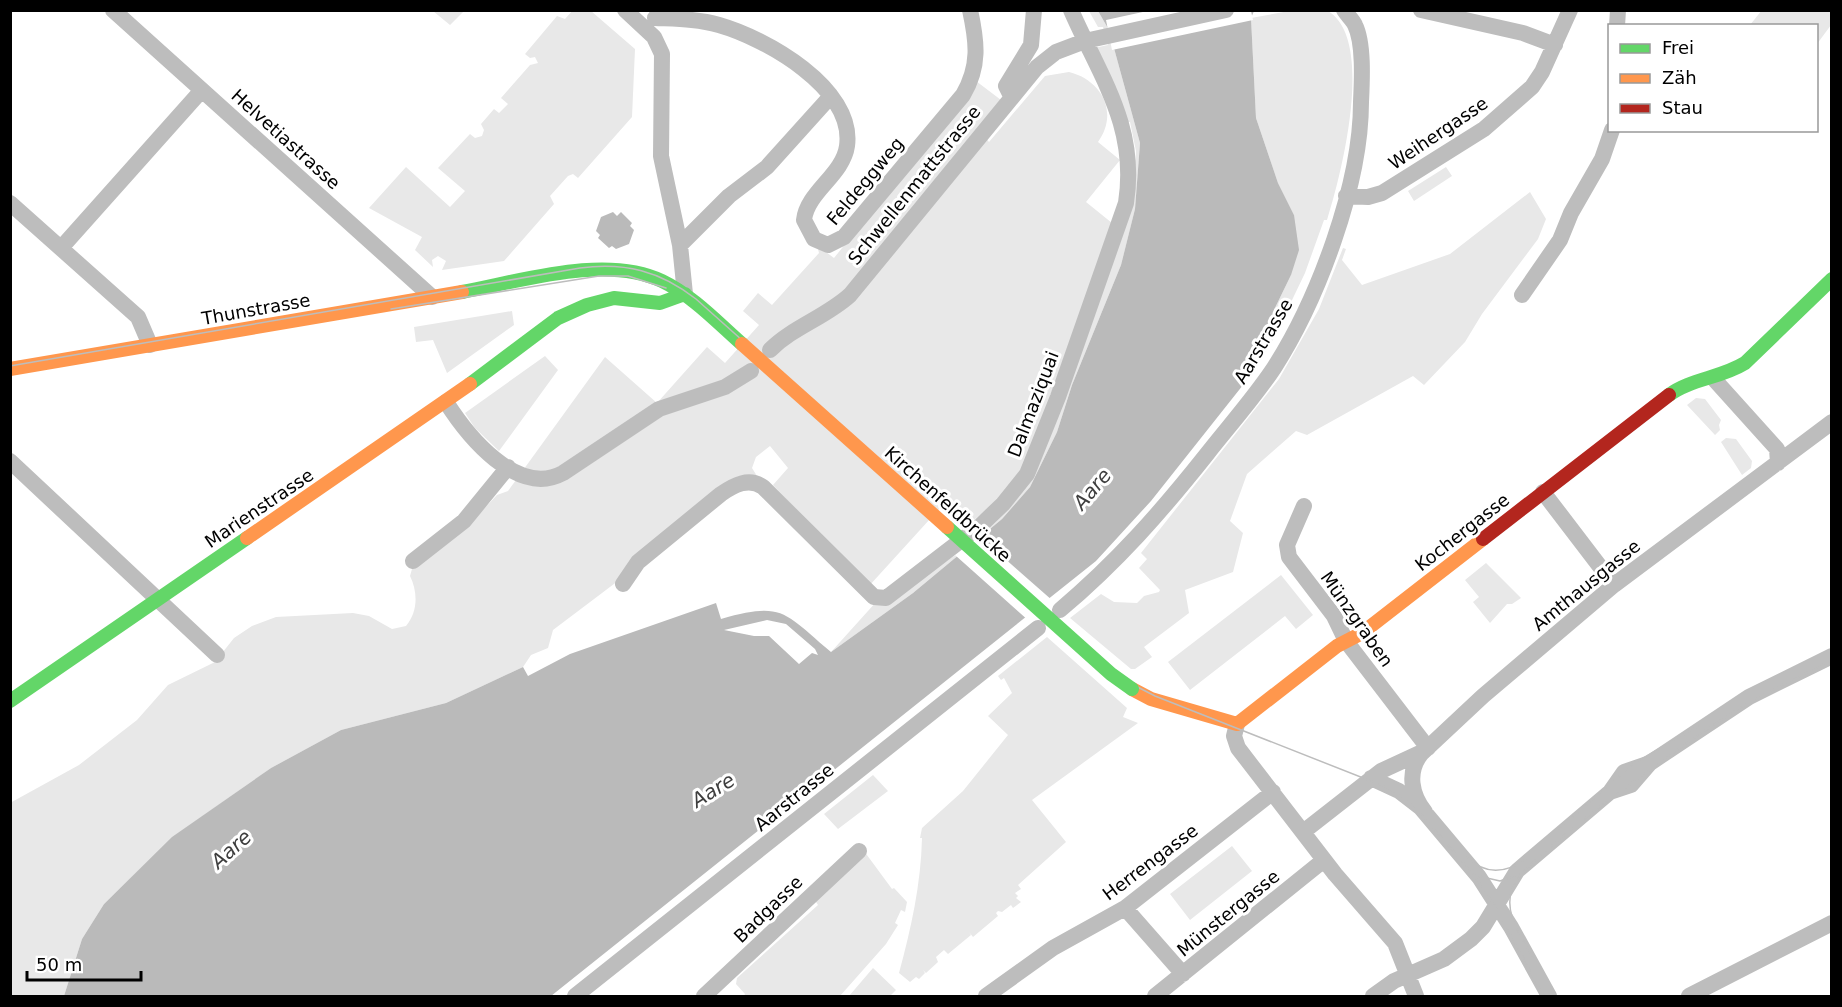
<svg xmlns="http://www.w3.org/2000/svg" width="1842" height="1007" font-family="'DejaVu Sans',sans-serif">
<rect width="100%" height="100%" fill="#fff"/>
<path fill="#e8e8e8" d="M573,10L591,11L635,49L632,117L578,178L573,174L568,176L550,196L554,204L504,261L442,270L446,261L438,256L432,260L433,267L415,250L422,237L369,208L406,167L450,207L465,191L438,168L470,134L475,138L482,136L484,130L481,124L494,109L499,113L508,104L501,98L530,65L538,63L535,57L530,58L525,54L557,16L565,19Z
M1762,10L1831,11V25L1817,44L1816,26L1750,25Z
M433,11H464L450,25Z
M1089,11H1098L1109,30L1140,143L1135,209L1121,265L1072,385L1057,432L1030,487L1002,519L913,593L831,652L877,601L891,598L957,554L1008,507L1135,177L1136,151L1130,122H1128L1094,48L1108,45L1103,27H1098Z
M1289,11H1328C1376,40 1341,176 1327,220H1324L1305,273L1271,344L1274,310L1291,275L1294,215L1278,183L1256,118L1251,18Z
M1069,72C1102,80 1119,113 1098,142L1120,160L1086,202L1112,223L1027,461L1000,499L970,523L964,522L940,508L869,586L773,485L788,468L770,446L756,457L752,468L757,476L553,630L548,648L531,655L523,667L446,703L341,730L271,768L173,837L104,904L82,939L64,996H11L10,803L79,765L137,720L168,685L215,662L234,638L252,626L276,617L353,613L369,616L392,629L406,626C418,612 418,592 410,576L412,569L464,530L497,495L508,491L605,357L657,403L707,347L725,363L759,325L743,311L758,293L772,305L819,253L818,249H822L834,258L976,81L1001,100L986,138L989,142L1045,76Z
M1446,167L1452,176L1414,201L1408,191Z
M1530,192L1546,219L1538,239L1482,314L1465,342L1424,385L1413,376L1307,435L1296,431L1247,474L1230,521L1243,533L1233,572L1185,590L1189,613L1144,647L1152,657L1135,669H1131L1070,618L1101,594L1114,602L1137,603L1144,596L1159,592L1160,590L1139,568L1147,559L1141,553L1279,379L1319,309L1343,248L1346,249L1342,260L1362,285L1450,254Z
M512,311L514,325L447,373L433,340L416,342L414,327Z
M545,356L558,370L499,451L475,428L465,413Z
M1696,398L1705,399L1721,420L1719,425L1720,430L1715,435L1687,405Z
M1726,438L1736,439L1752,461L1751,468L1742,475L1721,442Z
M1486,563L1521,598L1512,604H1507L1490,623L1473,602L1479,597L1465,580Z
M1281,575L1313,615L1296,629L1285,616L1190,690L1168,662Z
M1047,637L1127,708L1123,717L1138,723L1032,800L1066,842L1018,885L1021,889L1015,893L1018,896L1016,898L1021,902L1013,908L1011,905L1002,912L998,911L996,913L998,916L973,937L969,932L971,935L948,954L944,950L936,957L938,962L926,973L923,970L925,973L919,979L916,977L910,982L899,973C911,929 921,884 922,838H920L922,828L963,791L1008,735L988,716L1012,693L1004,678L1001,680L998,676Z
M873,775L888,791L838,829L824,814Z
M1232,846L1252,871L1190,920L1170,894Z
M864,851L892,889L894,888L907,902L905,912L901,910L895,923L898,925L886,944L840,996H744L745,994L736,984L737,978L818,905L814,899Z
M873,968L896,990L890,996H849Z"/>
<path fill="#bababa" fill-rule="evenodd" d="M1098,11H1254L1251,18L1256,118L1278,183L1294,215L1299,250L1291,275L1274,310L1271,344L1243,385L1151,501L1096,561L551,996H64L82,939L104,904L172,837L271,768L341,730L446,703L523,667L528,676L570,654L716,603L721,619C784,601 784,613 831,652L913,593L1002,519L1030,487L1057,432L1072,385L1121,265L1135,209L1140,143L1109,30ZM767,620L786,624L815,649L818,655L812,653L799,664L769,636H754L724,630Z
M613,212L617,216L621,212L632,223L630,226L634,230L629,244L616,249L612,246L609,248L598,238L600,235L596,231L601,217Z"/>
<path fill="#fff" d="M1152,10L1251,11L1253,20L1112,50L1106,20Z
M978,535L1053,601L1029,621L955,555Z"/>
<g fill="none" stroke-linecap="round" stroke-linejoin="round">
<path stroke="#bdbdbd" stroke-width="16" d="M113,10L432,297
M625,10L654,37L662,54L661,156L680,245L685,294
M1421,10L1523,33L1555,45
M655,18C677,19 698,19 719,25C765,38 855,88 847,146C843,175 807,192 804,220L814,239L828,245L844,237L963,95C980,66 977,42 970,10
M1617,26L1618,10
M1011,96L1006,86L1031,45L1034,10
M1346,196L1368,197L1382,193L1484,129L1532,87L1542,72L1570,10
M10,203L138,317L150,345
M680,245L729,196L767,167L830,97
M61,248L202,90
M1522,295L1560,240L1571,213L1602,159L1612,130
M770,350C793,327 826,317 850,295L1037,67L1056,52L1085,41L1226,10
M1713,378L1777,449L1778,463
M446,402C467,435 517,498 563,473L659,409L725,387L751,371
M10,461L217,655
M1543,492L1614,585
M1304,506L1287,545L1289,557L1334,616L1346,641L1428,748
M413,561L464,521L508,467
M623,584L638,562L721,494C734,485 749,477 763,487L874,597L886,598L981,525L1003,504L1027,474L1058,397L1126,203C1138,126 1100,77 1071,10
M1060,610C1117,562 1161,512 1207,454C1229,426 1254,398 1274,368C1318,299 1361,185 1361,102C1362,81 1364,43 1355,25C1353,20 1347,15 1344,10
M1237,724L1234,736L1238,748L1335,874L1395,943L1416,996
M1371,778L1399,791L1421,808L1479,877L1511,927L1549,996
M1610,792L1631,785L1650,763L1749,697L1832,656
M1425,812C1411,794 1407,772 1421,754L1483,696L1614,585L1832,422
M1303,832L1381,771L1422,752
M1125,908L1183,974
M575,996L1038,628
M704,996L859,851
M986,996L1053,948L1125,908L1273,792
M1155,996L1324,860
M1373,996L1394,981L1444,959L1471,939L1483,927L1517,871L1610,792L1624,772L1650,763
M1689,996L1832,923"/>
<path stroke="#63d668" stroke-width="14" d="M462,292C521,281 606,254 662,281C693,296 717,322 742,344
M470,384L558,318L587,305L614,298L660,303L685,294
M1669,395C1690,379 1721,378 1745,363L1832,279
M10,701L247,538"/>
<path stroke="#ff974d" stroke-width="14" d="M10,369L462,292
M247,538L470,384
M1132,689L1151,699L1237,724L1337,646L1362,633L1483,539"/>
<path stroke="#b3261e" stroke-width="14" d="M1483,539L1669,395"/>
<path stroke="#bdbdbd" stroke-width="1.5" d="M391,309L599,276H628L666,288
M10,366L580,268C625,262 660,271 696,299L1122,679L1155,696L1381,785L1395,792L1415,807L1474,875L1495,906L1544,996
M1559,829L1633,764L1698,726
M1467,857C1486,876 1506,873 1526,859
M1474,875L1500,881L1519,874
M1534,960C1523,938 1503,915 1512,889C1521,858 1699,733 1735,711C1766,692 1799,677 1832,660"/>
<path stroke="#63d668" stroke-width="14" d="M947,527L1111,674L1132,689"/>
<path stroke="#ff974d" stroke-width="14" d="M742,344L947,527"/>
</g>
<g text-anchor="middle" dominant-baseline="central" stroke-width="6" stroke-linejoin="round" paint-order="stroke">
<g font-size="18" fill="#000" stroke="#fff">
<text transform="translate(1438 133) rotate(-34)">Weihergasse</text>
<text transform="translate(286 139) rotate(42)">Helvetiastrasse</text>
<text transform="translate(865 181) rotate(-50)">Feldeggweg</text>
<text transform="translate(914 185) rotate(-51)">Schwellenmattstrasse</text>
<text transform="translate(256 309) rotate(-10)">Thunstrasse</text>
<text transform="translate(1263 341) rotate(-59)">Aarstrasse</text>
<text transform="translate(1033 404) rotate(-69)">Dalmaziquai</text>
<text transform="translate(948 504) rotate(42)">Kirchenfeldbrücke</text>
<text transform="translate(259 508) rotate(-34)">Marienstrasse</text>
<text transform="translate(1462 532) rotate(-38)">Kochergasse</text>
<text transform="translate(1586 585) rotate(-39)">Amthausgasse</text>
<text transform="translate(1357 619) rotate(55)">Münzgraben</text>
<text transform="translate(794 797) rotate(-39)">Aarstrasse</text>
<text transform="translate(1150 862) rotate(-37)">Herrengasse</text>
<text transform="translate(768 909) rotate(-44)">Badgasse</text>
<text transform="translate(1228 913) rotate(-39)">Münstergasse</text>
</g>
<g font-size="20" font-style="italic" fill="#3e3e3e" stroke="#fff">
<text transform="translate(1092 489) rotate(-50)">Aare</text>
<text transform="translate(713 790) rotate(-32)">Aare</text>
<text transform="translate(231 849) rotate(-42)">Aare</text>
</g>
</g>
<rect width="1842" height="1007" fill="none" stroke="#000000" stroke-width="24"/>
<rect x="1608" y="24" width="210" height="108" fill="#ffffff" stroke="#999999" stroke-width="1.5"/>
<rect x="1620" y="44" width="30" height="9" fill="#63d668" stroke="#999999" stroke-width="1.5"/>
<text x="1662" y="54" font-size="18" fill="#000000">Frei</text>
<rect x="1620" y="74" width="30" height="9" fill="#ff974d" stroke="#999999" stroke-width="1.5"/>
<text x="1662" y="84" font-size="18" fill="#000000">Zäh</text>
<rect x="1620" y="104" width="30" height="9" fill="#b3261e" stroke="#999999" stroke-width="1.5"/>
<text x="1662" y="114" font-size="18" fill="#000000">Stau</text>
<path d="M27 971v9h114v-9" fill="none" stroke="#000000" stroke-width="3"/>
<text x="36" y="971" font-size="18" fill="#000000" stroke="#ffffff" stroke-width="4.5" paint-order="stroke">50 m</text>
</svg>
